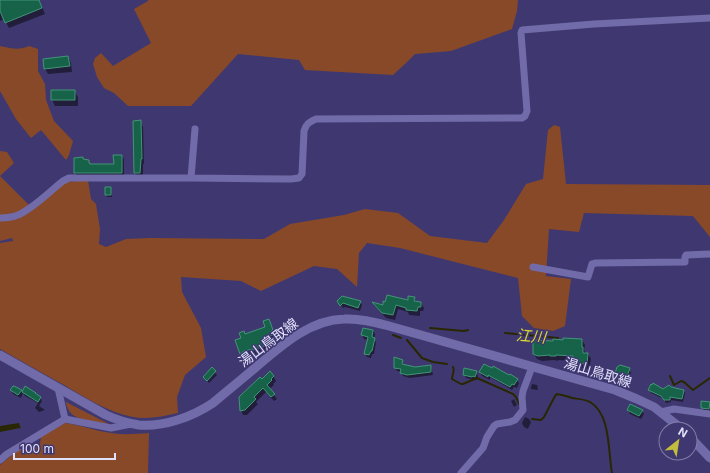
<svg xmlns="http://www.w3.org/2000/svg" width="710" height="473" font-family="Inter,'Noto Sans JP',sans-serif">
<rect width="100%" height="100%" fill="#3f3870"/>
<path fill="#884929" d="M148,0H518L517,11L512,29L451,51L415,54L406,63L393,75L305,70L299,60L238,54L191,106H128L114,93L104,88L97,77L93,64L95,58L101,53L113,66L151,43L134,9L148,1Z
M0,46C10,48 19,51 29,46L38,49V71L45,84L46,100L54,121L73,141L69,155L66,160L41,130L31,138L16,119L0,91Z
M554,125L560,127L566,184L710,185V237L693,216L584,213L579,232L549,229L546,276L571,279L565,326L553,331L534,328L522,316L518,278L400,248L367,243L359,253L357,287L337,269L314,266L261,291L241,281L181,277L182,292L201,328L206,357L185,375L177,397L178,413C163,416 148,420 133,417C107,412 86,398 64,385C42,373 21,361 0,349V243L13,241L12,238L0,241V220H7L66,182L88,180L91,199L96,204L100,229L99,244L106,247L126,239L150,238L264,239L290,224L344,215L365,209L398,213L430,236L487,243L504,220L526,184L543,179L548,130Z
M0,151L7,152L14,163L0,176Z
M0,176L29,205L19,212L0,216Z
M66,402L105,422L109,424C99,422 79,421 72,414C69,412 67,407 66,403Z
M65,423C81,425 96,431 111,433C123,435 136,434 149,433L148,473H0V465L19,449L26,452L40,444L41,437Z"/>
<path fill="#292702" d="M19,423L21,429L20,428L0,432V426Z"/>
<path fill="#0007" d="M0,0H39L45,14L9,28L4,19L0,21Z
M68,57L71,63L72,72L48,74L45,69Z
M52,91H74L78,97V106H55L52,100Z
M140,121L143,127L144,164H143V178H138L135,173Z
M122,156L124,159V176H77L75,173L84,160L88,161L90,164L115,165Z
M106,188H110L112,197H107Z
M414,298L417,303H421L424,308L423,311H420V316L409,315L408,312L398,309L395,320L386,318L376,307L374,304L383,307L409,301Z
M338,301L360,302L362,305L360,311L345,307L343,308Z
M271,325L275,335L274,336L275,340L270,342L272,346L267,351L247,356L243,359L241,354L236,340L242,338L245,335Z
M373,331L375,334L374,339L376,342L374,354H372L371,358L367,357L365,354L368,340L364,339L362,335Z
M582,340L585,345L584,350L586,354H588L591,359L589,369L577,368L573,361L558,360V361L554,360L542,361L537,359L534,354L554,342Z
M402,361L404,365L415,368L430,366L432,370L433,375L410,378L403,376L401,372L397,371L395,367Z
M212,369L217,375L209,383L204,377Z
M629,369L631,373L629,380L627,381L619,378L616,373Z
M476,372L478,376L477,380L474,379V380L466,378L464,374Z
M480,372L517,380L519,383L517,388L514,387L512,390L490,377V380L482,376Z
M273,376L276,381L273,384L274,385L269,389L277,399L274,401L266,392L256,402L258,404L247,415H243L241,410L262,381Z
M532,384L537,385L538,390L531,389V388Z
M26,388L40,398L42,401L39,406L45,410L39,412L35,408L38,403L25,396L23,393L21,398L13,394L11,390H21L23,393Z
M650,390H683L685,393L683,402L671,400V402L666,403L664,399L651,393Z
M514,399L517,405L514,407L511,401Z
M709,403L710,412L704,411L702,407Z
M628,410L642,411L644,414L641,419L630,414Z
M525,417L529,419L531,422L528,429L524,427L522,423Z"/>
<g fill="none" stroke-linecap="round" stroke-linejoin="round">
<path stroke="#292702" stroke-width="2" d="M430,328L464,331L468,330
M505,333L558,338
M393,335L401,338
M407,340L422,358L433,362L447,364
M453,367C455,371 452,375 452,379L461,384H463L477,378L513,394L516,397L519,404
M670,376L674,385L681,381L684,382L693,390L710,378
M532,419L541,420L544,417L555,396L557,394C562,395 567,396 572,398C578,399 584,399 590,402C611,414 608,452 612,473"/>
</g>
<path fill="#17634a" stroke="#429576" d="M0,0H39L42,8L5,23L0,11Z
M68,56L70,66L44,69L43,59Z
M51,90H75V100H51Z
M141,120L142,159H141L140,173H134L133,121Z
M113,155H122V173H74V158L83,157V159L89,160V163H90V164H114Z
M105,187H111V195H105Z
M387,295L408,300V296L415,297L414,301L421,302V307H418L417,311L406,310V308L396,305L393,315L382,313L372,302L383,305V301L385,302Z
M342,296L361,301L358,308L343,303L340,306L337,301Z
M269,319L273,330H272L273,335L268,336L269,340L264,346L253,350V349L244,351L240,354L235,340L241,338L239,333L244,331L245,334L265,327L263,321Z
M363,328L373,330L372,337L375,338L372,351H371L369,355L364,354L368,337L361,335Z
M563,338L582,339V347H583V353H588L587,364L573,363V361H572L573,356L556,355V356H550V355L538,356L533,354V340L553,341V339L563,340Z
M394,357L403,360L402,364L415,367L431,365V372L407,375L400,373L401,369L394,368Z
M484,364L492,368L493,366L509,375L510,374L518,379L514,385L512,384L510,387L488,375V377L479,372Z
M620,365L630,368L627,377L625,378L616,375L615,373L617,367Z
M212,367L216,371L207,381L203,377Z
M464,368L477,371L475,377L473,376L472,377L463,375Z
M270,371L274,376L271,379L272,380L267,385L275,394L271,397L263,388L254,397L256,399L245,410L240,411L239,397L260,377L262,379Z
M653,383L663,389L669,385L671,387L684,390L682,399L670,397V400H664L661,396L648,390L651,384L652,385Z
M13,386H14L22,390L18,395L10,390Z
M25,386L36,393H35L41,397L38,402L22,392Z
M701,401L710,402L709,409L701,408Z
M630,404L643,410L639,416L627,410Z"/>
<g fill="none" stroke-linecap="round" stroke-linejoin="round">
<path stroke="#716ca9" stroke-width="7" d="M191,178L195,129
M0,218C6,218 13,217 18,215C34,208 50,191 63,181L69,178H191L291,179L299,178L302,174L304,131C306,124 309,122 316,119L522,118L525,116L527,111L521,33L522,30L594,24L710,18
M533,267L588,277L592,264L596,263L685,262V257L686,255L710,254
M58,388L65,419
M661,412L674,409L710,414
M65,419L111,428L131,424
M0,460L7,454L65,419
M461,473L483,448L487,437L494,426L497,424L510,422L515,420L523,410L522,397L523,391L532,367"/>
<path stroke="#716ca9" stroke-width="9" d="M0,355L106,415C117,420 127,423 139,425C164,427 192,417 213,403C227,391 241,380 255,368C281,346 309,320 344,319C360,318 375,322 389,326L615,390L637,399L654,407L682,429
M690,437L710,458"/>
</g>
<g text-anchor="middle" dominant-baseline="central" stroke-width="3" stroke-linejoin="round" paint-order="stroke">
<g font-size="14" fill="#e1e1fc" stroke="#3f3870">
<text transform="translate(268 342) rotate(-37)">湯山鳥取線</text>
<text transform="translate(598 372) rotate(17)">湯山鳥取線</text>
</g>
<g font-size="15" font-style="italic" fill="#dbd434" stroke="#3f3870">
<text transform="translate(531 336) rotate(5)">江川</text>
</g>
</g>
<g transform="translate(678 441) rotate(30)"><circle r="19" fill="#3f3870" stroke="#807ca8"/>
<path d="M0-3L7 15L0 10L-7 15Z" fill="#c3bd3f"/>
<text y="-6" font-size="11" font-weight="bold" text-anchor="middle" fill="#e1e1fc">N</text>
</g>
<path d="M14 453v6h101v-6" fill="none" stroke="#e1e1fc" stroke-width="2"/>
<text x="20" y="453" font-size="12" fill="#e1e1fc" stroke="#3f3870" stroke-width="3" paint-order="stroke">100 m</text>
</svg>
